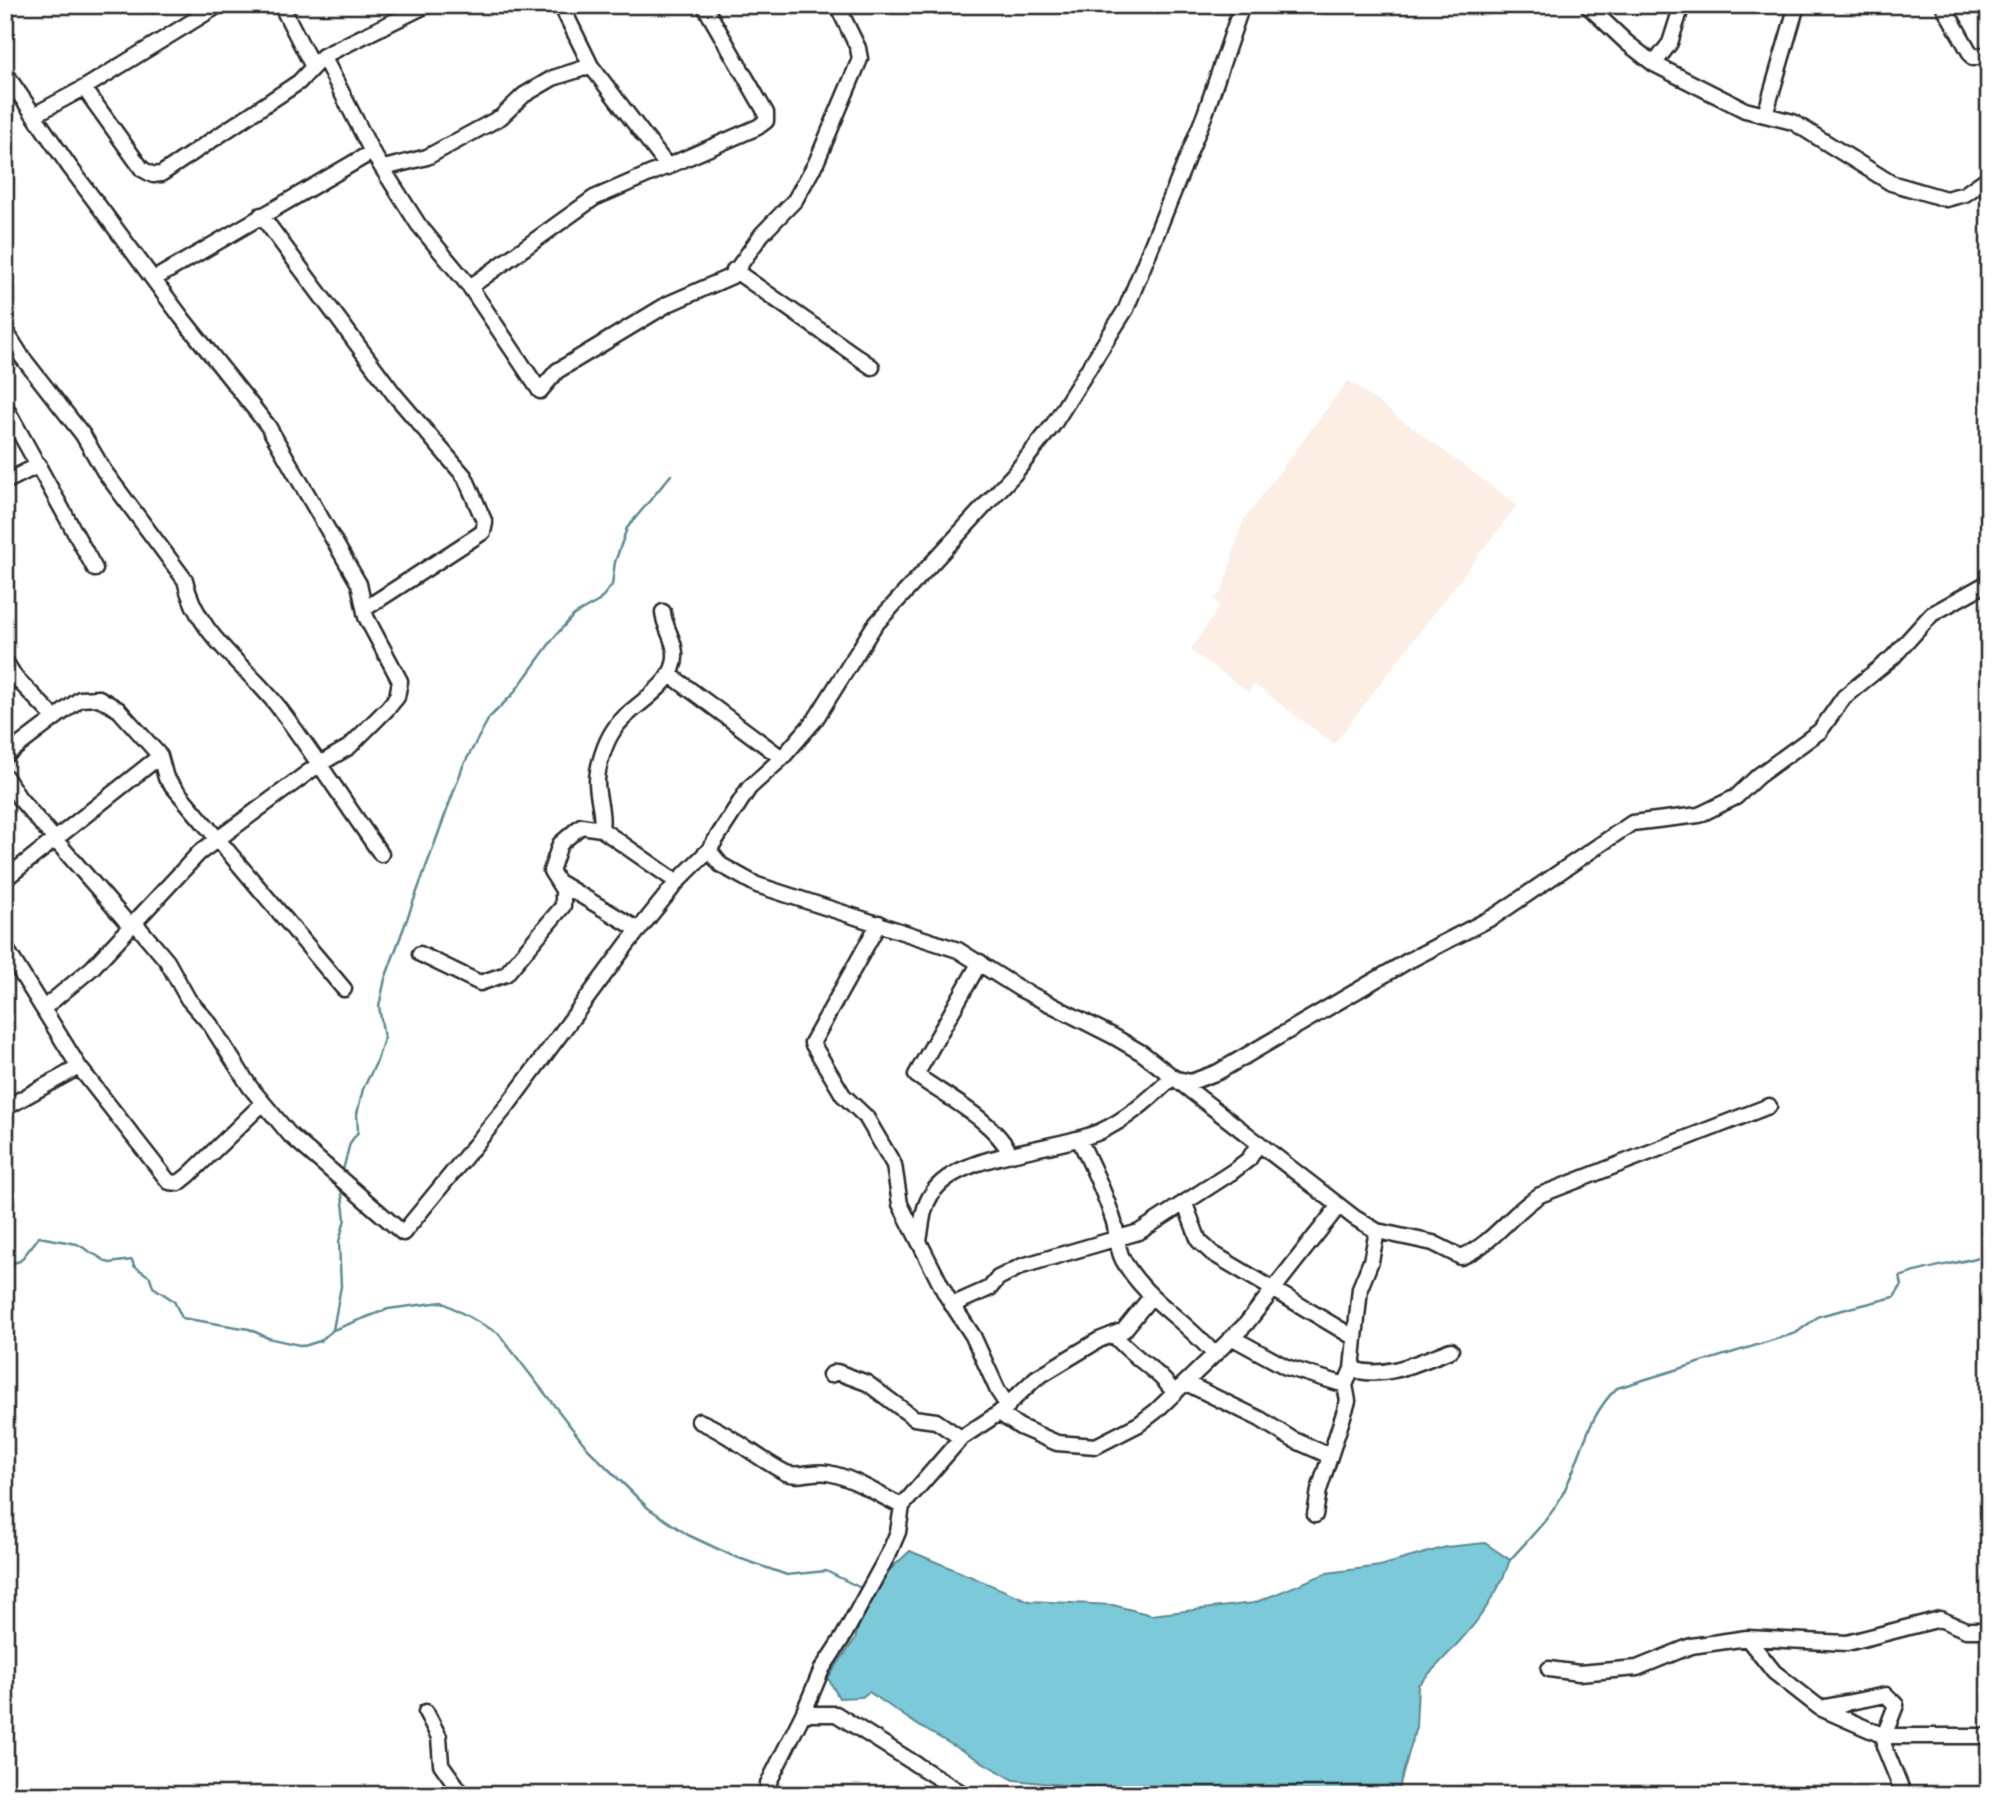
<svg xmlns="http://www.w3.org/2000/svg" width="1994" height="1800" font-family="'Playpen Sans',sans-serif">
<rect width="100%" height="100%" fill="#fff"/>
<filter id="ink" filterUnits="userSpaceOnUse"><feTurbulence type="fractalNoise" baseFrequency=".0143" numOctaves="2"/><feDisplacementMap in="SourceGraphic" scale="14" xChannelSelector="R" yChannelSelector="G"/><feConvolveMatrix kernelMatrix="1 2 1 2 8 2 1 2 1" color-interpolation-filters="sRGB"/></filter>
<g filter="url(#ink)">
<path fill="#fceee4" d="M1348,380L1517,505L1334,744L1254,684L1249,692L1190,650L1220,606L1214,599L1222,592L1243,521Z"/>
<path fill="#7cc9da" stroke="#5c8a94" stroke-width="2" d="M1485,1543L1510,1560C1494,1610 1454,1648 1418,1685L1416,1727L1397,1795H1122L1101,1789L1014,1780L919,1726L869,1692L862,1697L839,1698L828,1678L855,1639L863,1611L882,1577L910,1551L1029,1601L1113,1605L1151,1615L1254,1603L1327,1573L1380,1566L1446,1547Z"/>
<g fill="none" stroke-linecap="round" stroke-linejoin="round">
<path stroke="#5c8a94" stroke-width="2.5" d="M342,1174L350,1143L358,1132L357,1114L363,1089L377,1061L384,1038L379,1006L385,979L463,766L489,718L513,694L556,635L574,615L599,601L612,585L615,562L627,528L671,475
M5,1259L13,1263L20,1261L39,1237L77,1244L109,1263L132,1260L134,1266L150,1277L153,1287L174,1301L182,1318L249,1329L268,1338L304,1346L320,1341L333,1330L388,1309L442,1302L498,1333L588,1449L648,1508L688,1535L733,1556L787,1575L826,1571L863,1589
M333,1330L341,1286L339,1242L345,1219L341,1187
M1510,1560C1527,1540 1549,1520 1561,1497C1582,1459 1585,1418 1617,1388L1796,1333L1819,1316L1894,1297L1902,1285L1900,1277C1925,1267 1952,1265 1979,1257L1989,1238"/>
<defs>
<path id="minor" d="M281,5L313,67L323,56L372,152L418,224L470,287L540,391L557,371L668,304L732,276L762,234L795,200L816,163L860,59L858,48L837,5
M561,5L591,66
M1587,5L1626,42L1654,64L1745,110L1793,122L1891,183L1946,199L1965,194L1989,177
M1943,5L1973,58L1989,53
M323,56L427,5
M1654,64L1670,43L1682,5
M5,73L69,166L182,318L268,426L359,584L366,617L400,681L397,697L388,708L349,747L318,765L199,853L92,968L45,1007
M84,88L142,169L153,175L161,174L299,82L313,67
M34,115L84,88L219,5
M1765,115L1797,5
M384,168L427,157L501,117L524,95L553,78L591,66L668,167
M261,215L394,394L465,477L485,523L483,532L366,608
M734,270L872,367
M154,279L372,152
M470,287L594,198L758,127L766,121V113L704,5
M5,330L22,357L83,435L104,471L185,580C196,633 243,663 276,704C313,752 345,804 381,854
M5,406L95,569
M5,482L39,465
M5,661L15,677L54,717
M669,674L782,758
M5,756L80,699L99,698L119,710L160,756L166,778L344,989
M5,776L19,798L131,927
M601,829C604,812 597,799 597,782C597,767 605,743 613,731C628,705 678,687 675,653C674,638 664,627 663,612
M709,850L721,865L757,885L958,950L1020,989L1113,1036L1142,1053L1355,1218L1377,1231L1433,1243L1461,1257C1492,1245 1511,1213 1540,1195L1769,1106
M5,879L160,756
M560,883L639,930
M135,923L167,961L188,999L210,1024L250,1087L290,1135L403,1233L507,1106L628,943L677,882L709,850L749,788L782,758L815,720L874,626L1015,473L1053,425L1126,309L1205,114L1242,5
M879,923L812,1043L843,1095L866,1117L894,1165L900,1204L946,1295L973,1336L998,1391L1008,1406
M5,947L79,1067L169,1182L179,1183L189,1175L263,1103
M420,954L480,983L506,974L563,906V890L551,871L560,844L581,826L601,829L677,882
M980,962L916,1075C946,1097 992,1119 1010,1153
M5,1108L79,1067
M1079,1139C1092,1166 1104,1191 1113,1219C1118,1233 1115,1244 1123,1260C1145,1299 1184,1319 1213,1353
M1185,1204L1199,1241L1212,1253L1355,1338
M919,1241C922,1225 922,1209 931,1195C956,1152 1056,1151 1099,1132C1128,1119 1149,1099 1172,1078L1191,1082L1218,1072L1408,961L1495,916L1632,823L1699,815L1736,797L1758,776L1820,731L1844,697L1893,657L1932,614L1989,582
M952,1305L990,1288L998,1278L1022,1266L1139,1232L1232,1172L1249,1159L1259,1143
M1115,1336C1132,1357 1161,1372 1174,1393
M1233,1338L1286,1367L1345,1385
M1352,1369C1385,1380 1419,1362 1451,1350
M830,1375L837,1372L867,1383L914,1418L936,1421L961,1438
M1186,1383L1260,1419L1292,1439L1330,1456
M999,1413L1020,1427L1057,1443L1096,1446L1139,1424L1156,1411L1246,1324L1338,1207
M699,1421C731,1434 755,1457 786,1473C798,1478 814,1470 828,1473C855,1478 878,1495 902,1506
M1315,1515L1319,1490L1348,1401L1345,1385L1352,1369L1360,1288L1371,1261L1377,1231
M1747,1638L1847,1643L1940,1619L1966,1630H1989
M1549,1669L1579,1673L1637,1668L1691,1646L1747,1638L1774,1672L1820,1708L1886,1695L1896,1705L1884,1736V1746L1904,1795
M1820,1708L1884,1736H1989
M426,1712L439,1737L441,1764L463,1795
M803,1714H836L965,1795
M768,1795V1784L803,1714L822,1669L843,1637L889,1553L898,1532L902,1506L961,1438L999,1413L1036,1378L1099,1340L1124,1330L1150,1298"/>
</defs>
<use href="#minor" stroke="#2b2b2b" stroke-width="19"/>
<use href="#minor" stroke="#fff" stroke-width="14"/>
</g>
</g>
<rect width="1994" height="1800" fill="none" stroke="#fff" stroke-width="28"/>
<rect x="14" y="14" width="1966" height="1772" fill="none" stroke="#2b2b2b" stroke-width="2.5" filter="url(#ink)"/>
</svg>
